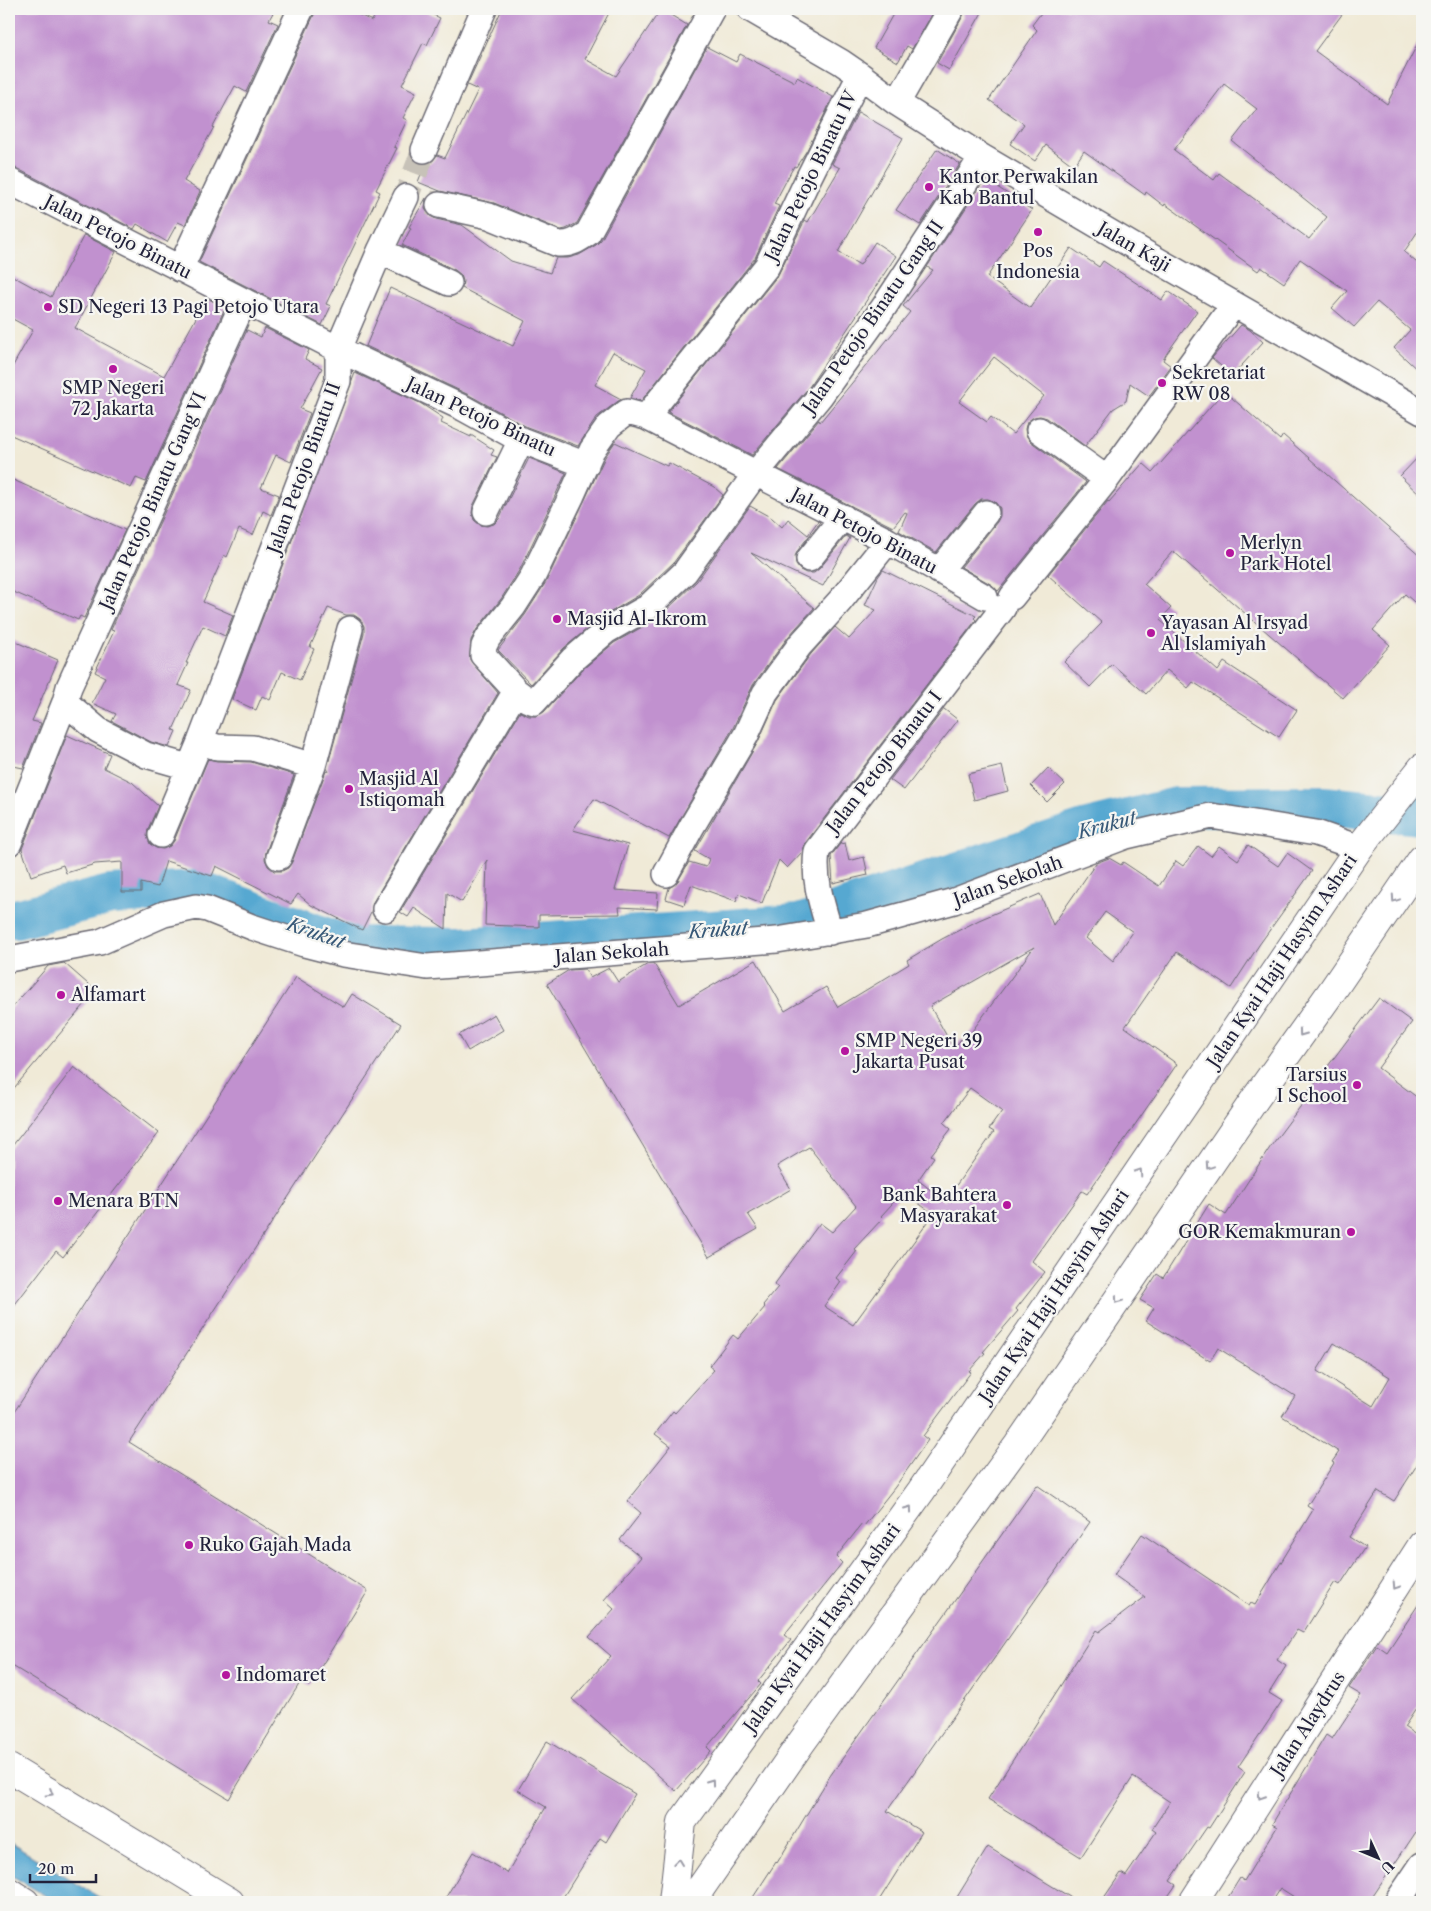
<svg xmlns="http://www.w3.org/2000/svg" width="1431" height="1911" font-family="'Libre Caslon Text',serif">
<rect width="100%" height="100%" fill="#f6f6f2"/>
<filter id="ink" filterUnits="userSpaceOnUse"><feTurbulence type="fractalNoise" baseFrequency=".02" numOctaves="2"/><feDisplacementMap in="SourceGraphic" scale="10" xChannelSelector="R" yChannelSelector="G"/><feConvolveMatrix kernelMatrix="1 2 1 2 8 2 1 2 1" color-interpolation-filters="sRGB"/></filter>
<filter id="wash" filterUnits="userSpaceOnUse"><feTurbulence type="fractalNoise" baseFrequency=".0096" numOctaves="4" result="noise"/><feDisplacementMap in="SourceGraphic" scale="20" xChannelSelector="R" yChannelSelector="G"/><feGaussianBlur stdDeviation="1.12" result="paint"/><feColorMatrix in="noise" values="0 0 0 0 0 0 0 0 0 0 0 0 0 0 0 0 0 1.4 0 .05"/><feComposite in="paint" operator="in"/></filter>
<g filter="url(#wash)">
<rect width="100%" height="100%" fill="#f0ead7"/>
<path fill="#56a8d1" stroke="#3c6586" d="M9,1842L102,1899L107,1902H56L9,1874Z"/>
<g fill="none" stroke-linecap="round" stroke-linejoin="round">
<path stroke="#56a8d1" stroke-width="40" d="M9,919H16L110,895L197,890L350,946L462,947L799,924L1084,830L1177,807L1323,806L1422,815"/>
</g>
<g id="blocks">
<path fill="#c191cf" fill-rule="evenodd" d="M9,9H275L269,20L278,24L246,92L235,86L213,127H214L184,181L200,191L185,225L178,222L167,242L137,224L134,229L16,168L9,167Z
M315,9H347L372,21L378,9H421L440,18L427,45L423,43L402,85L416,92L403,118L407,120L394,147L397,148L376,190L380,192L326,304L331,306L322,325L199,262L314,15Z
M502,9H611L585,59L616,76L661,9L687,25L577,223L566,229L561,230L494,203L440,191L418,182L425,164L432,162L437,155L445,158L478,90L467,85Z
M896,9H935L912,49L907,46L898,62L874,48Z
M965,9H984L949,70L937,63L963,16Z
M1044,9H1346L1315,51L1387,104L1422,35V225L1404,252L1422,267V374L1394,348L1410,330L1377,302L1354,327L1332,308L1347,291L1300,259L1284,283L1261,267L1258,271L1165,204L1164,206L1146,192L1145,195L1084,151L1074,166L1046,145L1035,161L1010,144L1024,124L989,100L1037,30L1032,25ZM1224,84L1257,109L1232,141L1327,217L1309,239L1219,173L1214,180L1174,150Z
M707,47L736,62L740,54L795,82L797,77L833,97L807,150L796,167L794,166L774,204L779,206L755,258L641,401L630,398L646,369L613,352L595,385L621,399L597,417L578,446L527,427L469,395L366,346L390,288L513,346L525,321L462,288L463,281L461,275L455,270L402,245L411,228L409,227L426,198L425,209L430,216L436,219L462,225L511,261L550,273L556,258H568L579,255L596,245L601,240Z
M858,112L903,138L838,252L860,265L875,242L896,256L809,387L752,455L668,412L778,275L805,220L808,222L840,168L832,164Z
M937,149L960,164L920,225L896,210Z
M985,179L1032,210L987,277L1030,308L1071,248L1099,267L1103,261L1162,300L1168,291L1197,311L1167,353L1163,360L1171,366L1149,396L1130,383L1126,401L1113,409L1085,446L1047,418L1040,416L1034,417L1027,422L1025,429L1026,435L1030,441L1086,482L998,591L992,585L961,567L997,522L1000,516V508L995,502L988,499H981L975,504L936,552L899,531L907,513L905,512L893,527L778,469L819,420L820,422L910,312L903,306L933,270L927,267ZM994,357L1044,396L1013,434L991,417L987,422L959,402Z
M84,235L116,252L75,328L164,376L207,298L225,308L146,482L136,478L131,488L9,434V373L33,330L9,317V274L51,297Z
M1241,325L1250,330L1263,342L1232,376L1212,358Z
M265,328L309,350L305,359L322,368L300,409L310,413L291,462L276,455L261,488L279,495L271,515L263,511L253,535L239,529L227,557L224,555L203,602L233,615L225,636L203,626L186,663H188L178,685L191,690L173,730L176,731L169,747L151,742L112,721L116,714L92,703L105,677L95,672L114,631L111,630L247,330L261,337Z
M355,373L420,403L443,418L441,423L471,437V435L494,450L491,455L497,457L473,506L472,513L474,520L480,525L487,526L494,524L499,519L529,458L566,473L520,569L501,599L477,629L471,640L470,660L498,693L373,902L371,912L362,930L311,905L298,894L291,904L216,866L212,876L166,861L158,887L141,883V892H122V862L95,864L66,873L63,865L31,876L22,849L67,735L110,754L104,768L132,782L158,806L148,829L147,836L150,844L156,848L163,849L170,846L174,841L208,759L217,761L251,762L294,775L266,852L265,859L268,866L274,871H282L288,868L292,862L326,771L329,772L327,768L364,633V626L360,619L354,615H346L328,608L310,647L314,649L300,680L282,672L270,700L262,696L256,710L232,699Z
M1224,391L1280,440L1283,435L1422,558V609L1405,594L1373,630L1390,645L1343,698L1173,551L1144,584L1171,608L1160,620L1218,671L1224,662L1297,710L1279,737L1193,682L1188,688L1167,670L1146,694L1112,664L1090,687L1064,662L1102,623L1048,575L1108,501L1109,502L1143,463L1153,472Z
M615,442L667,466L669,463L714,487L723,495L674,562L639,595L599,619L564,648L531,684L498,650L525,615L546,582L605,457Z
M1422,453V497L1400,476Z
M9,478L125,530L84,618L80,616L78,620L9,590Z
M750,506L772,518L782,527L788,519L808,535L818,521L820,522L798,550L795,556L796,565L800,570L806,573H814L820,568L846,536L850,538L823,586L751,553L814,608L788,637L753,685L733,728L669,838L594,799L573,830L628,845L615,890L658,893L657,909L619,907L620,914L539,915V927L485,925L487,860L462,902L447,893L446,929L414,908L408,917L400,912L520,712L529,716H537L544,712L583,669L614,643L658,618L697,581Z
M883,570L976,616L974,618L976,620L806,842L803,851L787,868L779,860L762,903L739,894L736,901L691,885L684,905L666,899L669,888L678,881L689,862L706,867L709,859L695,851L758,742L777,700L811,654L835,627L849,639L876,610L865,605L878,577Z
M9,639L58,660L32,721L41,723L23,768L9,765Z
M944,709L958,720L904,790L890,780Z
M1002,766L1008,791L974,800L968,774Z
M1048,768L1065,784L1047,802L1031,786Z
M845,843L849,861L864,857L868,875L833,883L831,856L840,844Z
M1248,845L1278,866L1287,853L1312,871L1259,945L1231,988L1177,952L1125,1027L1177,1064L1087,1194L1082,1191L1032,1261L1045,1272L1016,1309L1018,1311L983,1352L985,1353L969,1371L971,1372L923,1436L928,1440L895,1487L864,1526L862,1524L836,1557L842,1563L784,1635L791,1640L758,1681L761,1684L707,1747L711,1751L676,1791L572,1699L611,1656L589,1637L614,1609L604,1600L641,1557L620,1540L641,1513L627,1501L671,1446L655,1434L673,1411L675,1413L714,1370L709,1366L733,1335L738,1339L765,1307L763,1305L778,1287L774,1285L820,1223L832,1232L856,1206L809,1147L777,1166L791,1189L748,1214L758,1229L709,1257L547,984L569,970L585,969L590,978L609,968L618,982L648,964H654L679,1005L756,960L785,1011L826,987L838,1007L909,964L907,960L942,939L979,920L1040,894L1053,925L1096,863L1109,858L1121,865L1123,862L1159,886L1176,861L1183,866L1198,846L1211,856L1219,846L1238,860ZM1105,912L1133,932L1113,961L1086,938ZM1034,947L964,1042L961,1039L954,1049L930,1006ZM970,1088L1002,1111L989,1129L994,1132L945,1201L918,1180L934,1157L931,1155L951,1129L944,1123ZM903,1192L932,1213L926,1221L928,1222L853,1325L824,1306L841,1282L836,1278L857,1251L854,1249L883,1218L881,1216Z
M64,963L96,991L9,1094V1011L48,966Z
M296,977L344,1007L352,994L401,1024L129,1442L368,1591L309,1686L301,1681L229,1799L9,1664V1420Z
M1379,998L1412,1022L1378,1068L1422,1101V1457L1394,1501L1378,1491L1349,1537L1365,1547L1340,1585L1335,1582L1303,1633L1297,1630L1277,1660L1286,1666L1269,1693L1282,1701L1238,1767L1245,1772L1209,1828L1207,1827L1170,1881L1176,1885L1164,1902H1101L1121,1873L1126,1876L1156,1832L1152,1829L1170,1802L1133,1777L1081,1857L988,1799L1096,1630L1099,1632L1145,1597L1114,1575L1142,1534L1249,1606L1251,1603L1255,1605L1313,1510L1307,1506L1334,1463L1332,1462L1339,1452L1282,1416L1295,1396L1218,1348L1210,1361L1146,1321L1154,1308L1140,1300L1157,1274L1163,1278L1209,1204L1226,1215L1271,1146L1303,1103L1301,1102ZM1334,1343L1390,1377L1373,1406L1317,1371Z
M494,1014L503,1030L468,1051L459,1035Z
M74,1067L159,1133L63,1257L56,1251L9,1312V1150Z
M1037,1485L1090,1522L887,1811L922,1832L878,1902H750L776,1862L777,1863L830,1776Z
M1422,1599V1700L1404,1727L1422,1739V1823L1369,1902H1302L1280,1888L1271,1902H1225L1240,1878L1244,1881L1277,1827L1272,1824L1326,1735L1332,1739L1361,1695L1349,1688L1368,1659L1377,1645L1387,1652Z
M547,1741L635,1794L606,1842L600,1838L560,1902H443L473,1852L507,1873L546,1807L518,1790Z
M988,1847L1078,1902H954Z"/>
</g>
</g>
<g filter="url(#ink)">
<use href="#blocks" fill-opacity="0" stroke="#6a6872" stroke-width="1"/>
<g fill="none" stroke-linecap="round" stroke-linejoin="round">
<path stroke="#c7c2b8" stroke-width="25" stroke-dasharray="25 12" stroke-linecap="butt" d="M424,150L406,197L439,205"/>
<defs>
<path id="street" d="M750,9L841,62L860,75L897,103L982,157L1150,256L1422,412
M897,103L951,9
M424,150L484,9
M9,181L338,349L463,408L521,440L586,465
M439,205L489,216L558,244C571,245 578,240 588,233L712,9
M380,251L449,283
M180,269L301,9
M646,417L767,266L807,181L860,75
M1039,430L1107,479
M486,512L521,440
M809,559L843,517
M939,571L986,513
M1012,597L1107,479L1234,304
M516,691L483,655L484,646L488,638L513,607L533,576L572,495L592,450L609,426L627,412L646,417L888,541L985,597
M200,742L217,747L253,748L313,766
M188,767L146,755L98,730L65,702L69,687L244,301
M161,835L200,742L338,381V349L380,251L406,197
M9,843L65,702
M279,857L313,766L350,629
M666,874L692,826L746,735L765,693L800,645L840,601L888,541
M385,909L516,691L528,700L534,702L573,659L606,631L648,607L685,572L756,473L820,396L884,307L982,157
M830,932C822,905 813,879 817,851L1003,608
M9,959L100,942L164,914L196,907L207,909L252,927L304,944L343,954L427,967L777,940L867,925L954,901L1126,836L1211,816L1316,833L1359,848
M1397,1902L1422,1865"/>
<path id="secondary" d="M1193,1902L1422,1545"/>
<path id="primary" d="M9,1768L230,1902
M9,1892L25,1902
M673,1902L682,1822L687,1815L921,1491L1359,848L1422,768
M691,1902L801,1743L1018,1445L1255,1099L1332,991L1422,859"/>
</defs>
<use href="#street" stroke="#6a6872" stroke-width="28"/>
<use href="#secondary" stroke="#6a6872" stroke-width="30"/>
<use href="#primary" stroke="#6a6872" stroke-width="30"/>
<use href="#street" stroke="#fff" stroke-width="25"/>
<use href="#secondary" stroke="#fff" stroke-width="28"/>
<use href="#primary" stroke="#fff" stroke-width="28"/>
</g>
<defs><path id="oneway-chevron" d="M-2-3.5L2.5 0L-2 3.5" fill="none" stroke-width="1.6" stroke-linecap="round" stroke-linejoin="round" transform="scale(1.25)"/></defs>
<g stroke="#9c9ca7">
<use href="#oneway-chevron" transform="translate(1395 899) rotate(124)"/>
<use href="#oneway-chevron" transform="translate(1302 1033) rotate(126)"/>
<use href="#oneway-chevron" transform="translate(1209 1166) rotate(124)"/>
<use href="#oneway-chevron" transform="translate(1139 1172) rotate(-56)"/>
<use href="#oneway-chevron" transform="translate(1118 1300) rotate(125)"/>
<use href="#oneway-chevron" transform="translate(909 1509) rotate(-54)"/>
<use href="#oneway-chevron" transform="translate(1396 1586) rotate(123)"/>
<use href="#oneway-chevron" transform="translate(711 1782) rotate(-54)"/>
<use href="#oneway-chevron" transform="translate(50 1793) rotate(31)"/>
<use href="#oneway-chevron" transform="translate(1261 1796) rotate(123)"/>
<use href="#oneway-chevron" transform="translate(678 1862) rotate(-83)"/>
</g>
</g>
<g fill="#b5179e" stroke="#f6f6f2" stroke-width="2">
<circle cx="929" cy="187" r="5"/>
<circle cx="1038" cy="232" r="5"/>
<circle cx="48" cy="307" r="5"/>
<circle cx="113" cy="369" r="5"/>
<circle cx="1162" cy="383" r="5"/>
<circle cx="1230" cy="553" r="5"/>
<circle cx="557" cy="619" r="5"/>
<circle cx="1151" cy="633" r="5"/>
<circle cx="349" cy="789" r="5"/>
<circle cx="61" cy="995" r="5"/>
<circle cx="845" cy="1051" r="5"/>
<circle cx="1357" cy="1085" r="5"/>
<circle cx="58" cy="1201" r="5"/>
<circle cx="1007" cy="1205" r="5"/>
<circle cx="1351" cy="1232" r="5"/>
<circle cx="189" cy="1545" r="5"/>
<circle cx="226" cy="1675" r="5"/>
</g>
<g text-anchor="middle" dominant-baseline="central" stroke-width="4.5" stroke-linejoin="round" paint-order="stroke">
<g font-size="18" fill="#22223b" stroke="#f6f6f2">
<text transform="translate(811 176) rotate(-64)">Jalan Petojo Binatu IV</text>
<text transform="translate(118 237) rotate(27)">Jalan Petojo Binatu</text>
<text transform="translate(1134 247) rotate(30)">Jalan Kaji</text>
<text transform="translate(873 317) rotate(-55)">Jalan Petojo Binatu Gang II</text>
<text transform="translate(481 417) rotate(25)">Jalan Petojo Binatu</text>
<text transform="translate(304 468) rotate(-70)">Jalan Petojo Binatu II</text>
<text transform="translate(153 501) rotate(-66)">Jalan Petojo Binatu Gang VI</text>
<text transform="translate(864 531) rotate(28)">Jalan Petojo Binatu</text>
<text transform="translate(884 762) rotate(-52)">Jalan Petojo Binatu I</text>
<text transform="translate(1008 881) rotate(-20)">Jalan Sekolah</text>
<text transform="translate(612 953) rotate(-4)">Jalan Sekolah</text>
<text transform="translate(1282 961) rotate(-56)">Jalan Kyai Haji Hasyim Ashari</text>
<text transform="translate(1054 1296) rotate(-56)">Jalan Kyai Haji Hasyim Ashari</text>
<text transform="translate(822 1628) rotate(-54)">Jalan Kyai Haji Hasyim Ashari</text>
<text transform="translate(1308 1724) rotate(-57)">Jalan Alaydrus</text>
</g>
<g font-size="18" fill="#22223b" stroke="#f6f6f2" text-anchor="start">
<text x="939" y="177">Kantor Perwakilan<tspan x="939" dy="21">Kab Bantul</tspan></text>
<text x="1038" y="251" text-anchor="middle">Pos<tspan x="1038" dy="21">Indonesia</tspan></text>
<text x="58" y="307">SD Negeri 13 Pagi Petojo Utara</text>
<text x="1172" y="373">Sekretariat<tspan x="1172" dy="21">RW 08</tspan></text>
<text x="113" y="388" text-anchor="middle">SMP Negeri<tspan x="113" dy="21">72 Jakarta</tspan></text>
<text x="1240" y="543">Merlyn<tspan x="1240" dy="21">Park Hotel</tspan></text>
<text x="567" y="619">Masjid Al-Ikrom</text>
<text x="1161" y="623">Yayasan Al Irsyad<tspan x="1161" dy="21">Al Islamiyah</tspan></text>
<text x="359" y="779">Masjid Al<tspan x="359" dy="21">Istiqomah</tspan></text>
<text x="71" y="995">Alfamart</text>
<text x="855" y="1041">SMP Negeri 39<tspan x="855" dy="21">Jakarta Pusat</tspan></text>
<text x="1347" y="1075" text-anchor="end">Tarsius<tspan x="1347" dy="21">I School</tspan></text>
<text x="997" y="1195" text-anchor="end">Bank Bahtera<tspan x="997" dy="21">Masyarakat</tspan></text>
<text x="68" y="1201">Menara BTN</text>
<text x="1341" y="1232" text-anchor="end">GOR Kemakmuran</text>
<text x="199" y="1545">Ruko Gajah Mada</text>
<text x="236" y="1675">Indomaret</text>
</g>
<g font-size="19" font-style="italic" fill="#375877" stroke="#f6f6f2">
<text transform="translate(1107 825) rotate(-15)">Krukut</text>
<text transform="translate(718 930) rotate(-4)">Krukut</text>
<text transform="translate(316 933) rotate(19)">Krukut</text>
</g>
</g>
<rect width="1431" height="1911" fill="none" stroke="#f6f6f2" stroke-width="30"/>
<g transform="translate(1378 1858) rotate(134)" stroke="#f6f6f2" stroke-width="4" paint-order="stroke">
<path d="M0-4L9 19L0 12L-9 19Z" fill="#22223b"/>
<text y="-8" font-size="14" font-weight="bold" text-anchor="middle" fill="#22223b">U</text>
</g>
<path d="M30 1874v8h66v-8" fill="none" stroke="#22223b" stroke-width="2.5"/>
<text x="38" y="1874" font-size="15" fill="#22223b" stroke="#f6f6f2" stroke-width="4" paint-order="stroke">20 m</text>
</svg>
